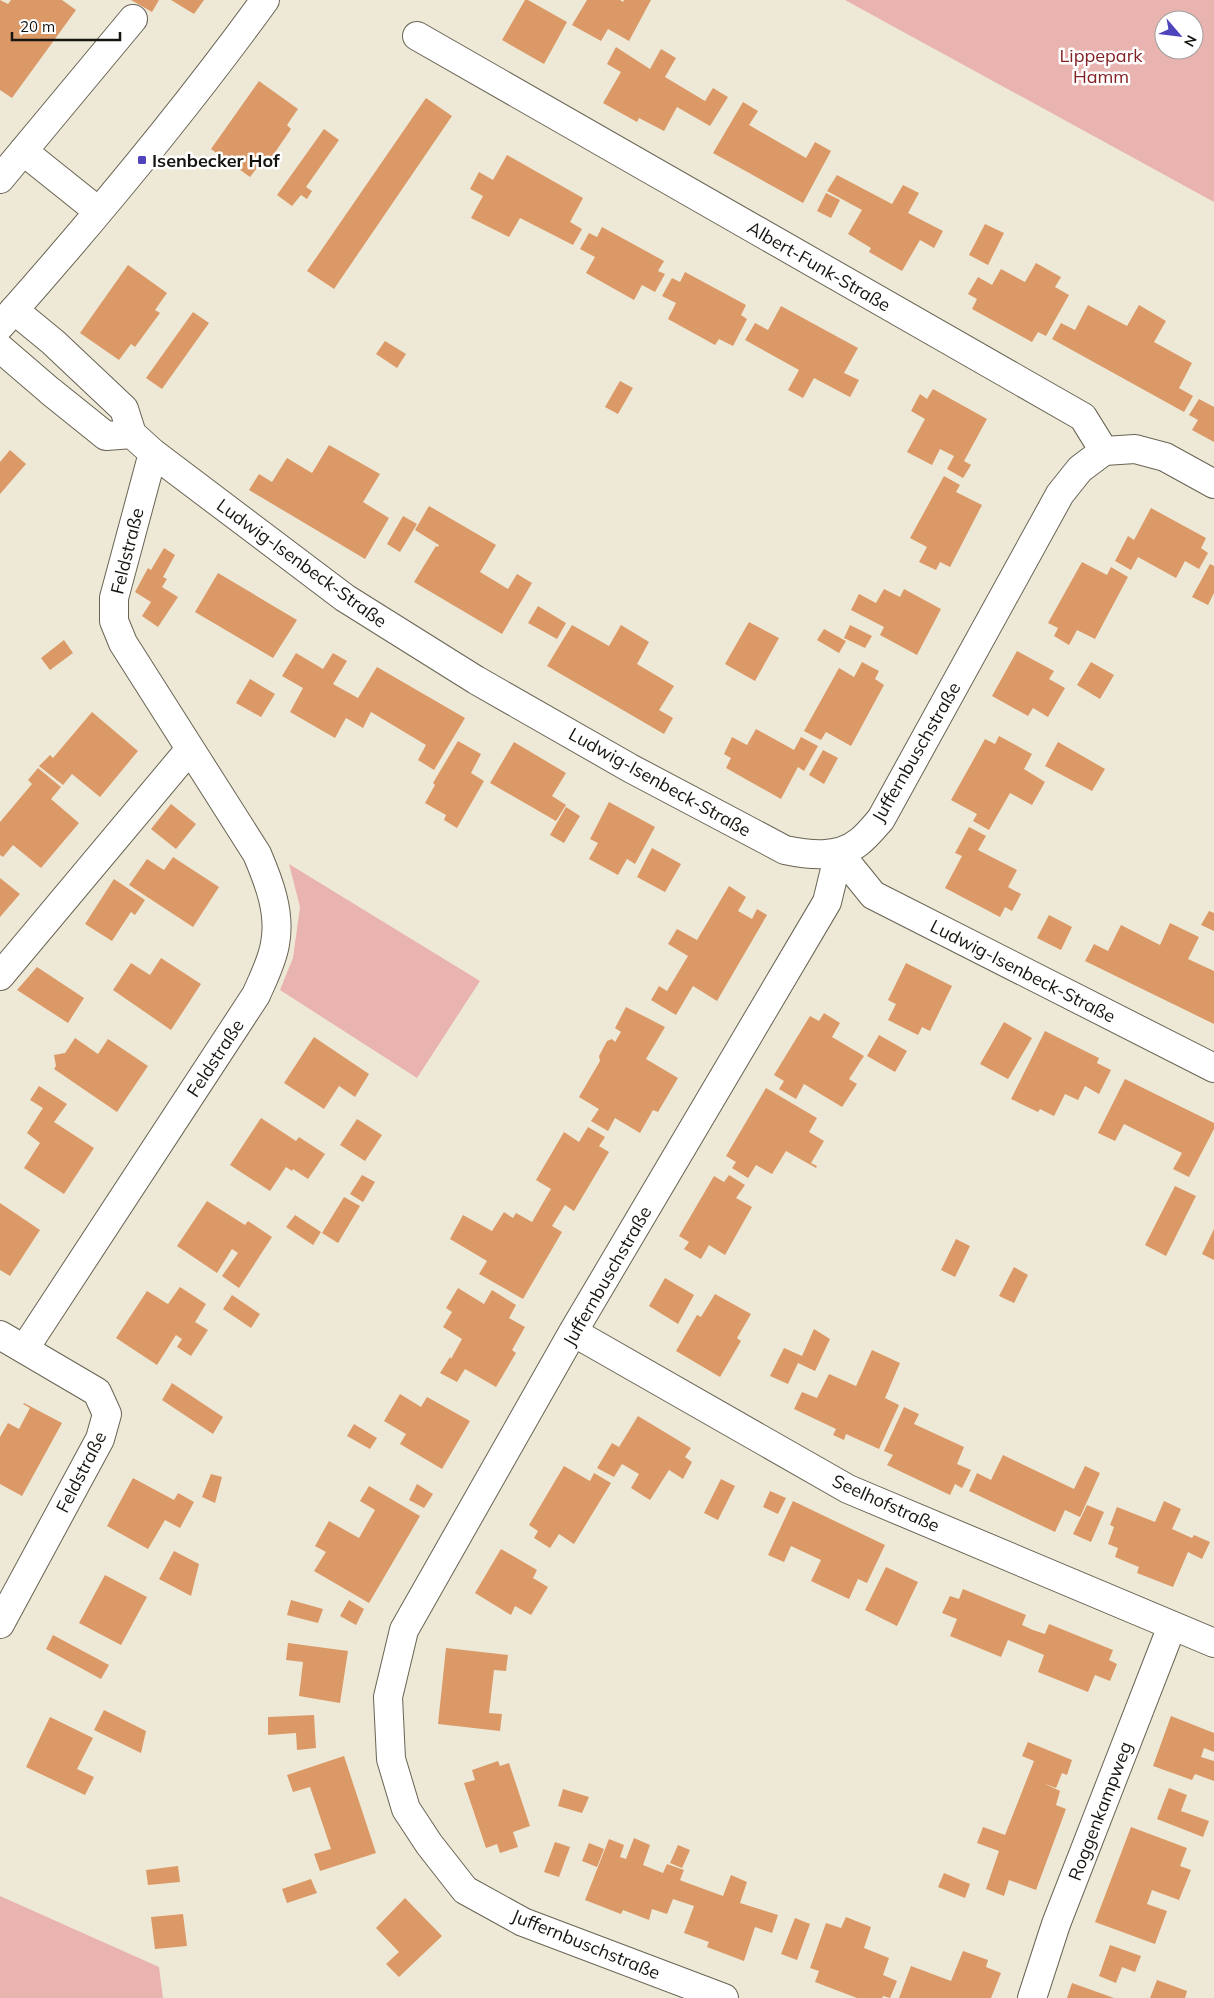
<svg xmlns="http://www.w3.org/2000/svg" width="1214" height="1998" font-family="Mulish,sans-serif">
<rect width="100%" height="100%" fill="#eee9d6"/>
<path fill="#e9b4af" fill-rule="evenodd" d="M845,0H1214V202ZM1164,20H1194V50H1164Z
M289,864L480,981L417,1078L280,990L293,958L300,907Z
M0,1896L159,1967L163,1998H0Z"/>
<path fill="#db9967" d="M0,0L8,4L11,0H62L76,10L12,98L0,90Z
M131,0H159L152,12Z
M171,0H204L194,14Z
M525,0H528L567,22L544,64L502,40Z
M587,0H620L623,2L624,0H651L629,41L608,29L601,41L572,25Z
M616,47L650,69L661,49L676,58L665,77L705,101L713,88L728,97L710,126L677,107L664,131L639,118L637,122L603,103L621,72L607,64Z
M259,81L298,109L287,125L291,129L267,164L262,161L250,177L211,149Z
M426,98L452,116L334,289L307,271Z
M743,102L758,111L749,125L806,158L815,142L831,151L803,203L713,153Z
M324,129L339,140L306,187L312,191L307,199L301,195L292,206L277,195Z
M507,155L583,198L570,222L582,229L573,245L520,218L509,237L471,218L483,196L470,189L479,172L493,180Z
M837,175L892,204L903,185L919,193L908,213L943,231L934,248L920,240L902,271L869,252L871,248L848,234L862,210L827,191Z
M826,193L840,200L831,218L817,211Z
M985,224L1004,233L988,265L969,255Z
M602,227L664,261L658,271L665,274L655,292L642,285L634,300L586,273L595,257L580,249L589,233L597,237Z
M1036,263L1061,277L1055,287L1069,295L1046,336L1038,332L1032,342L972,309L977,299L968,294L978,277L992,285L1001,269L1025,282Z
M128,265L167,293L155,310L160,313L135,347L131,344L119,360L80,333Z
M685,272L746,305L741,315L747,319L733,346L719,339L715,345L668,319L676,303L662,296L672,278L680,282Z
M1088,305L1127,326L1139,305L1166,321L1154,342L1192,363L1179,388L1193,396L1184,412L1052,339L1061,323L1075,330Z
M781,306L858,348L844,373L859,380L850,397L814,378L803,398L788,390L799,370L745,340L755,323L768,330Z
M193,312L209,323L162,389L146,378Z
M385,341L406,354L397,368L376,354Z
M620,381L633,388L618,414L605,407Z
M933,389L987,419L964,461L971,465L963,478L947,469L954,456L940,449L932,465L907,452L925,419L911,411L920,394L927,399Z
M1199,399L1214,407V442L1192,430L1198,420L1189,415Z
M329,445L380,474L363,502L389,518L365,559L249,490L259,474L272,482L287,458L312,473Z
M10,450L26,464L0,494V462Z
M944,476L960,485L956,492L982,505L950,567L940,562L936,570L919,562L927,547L910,538Z
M429,506L496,545L480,572L508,589L517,574L532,583L502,634L414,582L436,546L438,547L439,545L415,530Z
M1151,508L1206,538L1201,548L1208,553L1199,569L1185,561L1176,578L1138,557L1131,570L1115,561L1128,536L1134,540Z
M403,516L417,524L400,552L387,544Z
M164,548L175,555L163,577L167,579L162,587L178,597L158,627L142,616L151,602L135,592L148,568L151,570Z
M1082,562L1107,575L1111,567L1128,577L1095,639L1077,630L1069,645L1054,636L1058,628L1048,623Z
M1210,564L1214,566V593L1208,605L1192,597Z
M218,573L297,620L273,658L195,612Z
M884,589L900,597L904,589L941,609L917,655L880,635L884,627L851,610L859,594L876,603Z
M538,606L566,623L557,639L528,623Z
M749,622L779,638L755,681L725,664Z
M572,625L609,646L621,625L649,642L637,664L674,686L659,710L673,718L664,734L547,666Z
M850,625L872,636L865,648L844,638Z
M824,629L846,641L839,653L817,640Z
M64,640L73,653L50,670L41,658Z
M1017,651L1054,671L1049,679L1065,688L1048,717L1033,708L1028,716L992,696Z
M296,653L323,669L333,653L347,661L333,684L358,698L377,667L465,718L434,770L418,760L426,745L371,712L363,728L346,718L335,738L290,712L303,688L282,676Z
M862,662L879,671L875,679L884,685L851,746L826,732L821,740L804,731L839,668L854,677Z
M1091,662L1114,675L1100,699L1077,685Z
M250,679L275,694L261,717L236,703Z
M92,712L138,751L100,797L72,774L63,785L39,766L50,755L53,758Z
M756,729L794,750L801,737L818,746L804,771L798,767L781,799L726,768L731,758L724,754L732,737L747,745Z
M999,736L1032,754L1024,769L1045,782L1032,805L1010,793L989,830L973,821L977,814L951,800L985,739L995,744Z
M458,741L481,754L471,773L484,781L457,828L444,820L446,815L425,803L435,785L433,783Z
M514,742L566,773L552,796L566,805L556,821L490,783Z
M1058,742L1105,769L1092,791L1045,766Z
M823,750L838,758L824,784L809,775Z
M38,768L61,787L51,799L79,823L41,868L13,845L3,857L0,855V822L32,784L28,780Z
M609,802L655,827L635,864L627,859L618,875L589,859L598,843L590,839Z
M171,804L196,824L176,849L151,829Z
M566,807L580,816L564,843L550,835Z
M969,827L986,836L978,850L1017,870L1008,887L1021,894L1012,911L1005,907L1000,917L945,888L962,856L955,853Z
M652,848L681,864L665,892L637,877Z
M173,857L219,887L193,927L129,885L147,859L164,870Z
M0,878L20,894L0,917Z
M114,879L145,900L135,915L131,912L112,941L85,924Z
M729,886L746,897L738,911L752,919L757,909L767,915L717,1001L693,986L676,1015L651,1000L659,986L667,991L688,956L668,944L677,929L697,940Z
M1209,911L1214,913V931L1201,925Z
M1049,915L1072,927L1061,950L1037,938Z
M1170,923L1199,937L1188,959L1214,971V1024L1085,961L1094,944L1108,951L1121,925L1160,945Z
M161,958L201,984L171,1030L113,990L131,963L150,975Z
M906,963L952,986L930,1031L922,1027L918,1035L888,1020L896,1004L888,1000Z
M37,967L84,998L68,1023L17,990Z
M626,1007L665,1027L646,1059L678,1078L658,1112L653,1110L640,1133L615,1118L608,1131L591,1121L599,1109L579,1097L600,1061L599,1056L607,1041L612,1039L615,1042L621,1032L615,1028Z
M824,1013L840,1023L832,1037L864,1056L849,1079L857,1084L842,1107L804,1084L796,1099L779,1089L784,1081L774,1075L810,1016L819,1021Z
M1004,1022L1032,1038L1008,1079L980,1064Z
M1045,1031L1099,1058L1097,1063L1111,1070L1099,1094L1085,1086L1078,1100L1065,1094L1054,1116L1040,1109L1038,1112L1011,1099Z
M879,1035L907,1051L895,1072L867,1056Z
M314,1037L369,1074L355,1097L339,1086L324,1109L284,1083Z
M75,1038L98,1054L108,1039L148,1066L117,1112L54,1069L56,1066L54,1055L65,1053Z
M1125,1079L1214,1123V1129L1189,1177L1173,1169L1182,1153L1124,1124L1115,1141L1098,1133Z
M39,1086L67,1104L54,1122L94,1148L64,1194L24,1168L40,1143L27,1133L43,1108L30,1100Z
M766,1088L817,1118L809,1132L824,1141L811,1163L817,1166L816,1168L786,1151L772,1174L756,1165L748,1178L732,1168L736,1162L726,1156Z
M261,1118L296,1141L299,1137L325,1154L308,1179L293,1169L292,1171L286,1167L270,1191L230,1165Z
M357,1119L382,1135L365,1161L340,1145Z
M588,1127L605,1137L599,1146L609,1152L574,1211L565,1205L552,1226L562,1232L523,1299L479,1274L487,1261L450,1239L463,1215L492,1231L504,1212L513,1218L516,1213L532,1222L551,1189L536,1180L564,1132L579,1142Z
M362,1175L375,1182L363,1202L350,1194Z
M729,1175L745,1185L736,1198L752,1207L725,1255L709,1245L701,1259L684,1249L689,1242L679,1236L714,1176L724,1182Z
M1175,1186L1196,1196L1166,1256L1145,1245Z
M344,1197L360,1206L338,1243L322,1233Z
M207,1201L245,1225L248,1221L272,1237L239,1288L222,1276L238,1253L232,1249L217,1273L177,1246Z
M0,1203L40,1230L10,1276L0,1270Z
M295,1215L321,1232L313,1245L286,1227Z
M1214,1229V1260L1202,1254Z
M956,1239L970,1246L955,1277L941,1270Z
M1014,1267L1028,1275L1014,1303L999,1296Z
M665,1278L694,1295L678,1324L649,1306Z
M180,1287L206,1304L195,1322L208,1330L191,1356L177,1347L182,1339L176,1335L157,1365L116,1338L147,1291L168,1304Z
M458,1288L484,1304L492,1290L516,1305L509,1318L525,1327L512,1350L516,1353L496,1387L465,1369L457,1382L440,1373L450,1357L451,1359L462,1339L443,1327L452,1312L446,1308Z
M715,1294L751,1314L737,1338L741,1341L720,1377L676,1351L697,1315L701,1317Z
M232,1295L260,1314L251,1328L223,1309Z
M814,1329L830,1339L815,1371L798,1363L788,1384L770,1376L784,1348L802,1356Z
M872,1350L900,1363L885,1398L899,1405L879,1449L846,1434L844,1440L833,1435L836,1429L794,1409L802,1392L817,1398L829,1374L856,1386Z
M172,1383L223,1417L213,1434L162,1400Z
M400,1394L421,1407L427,1397L470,1421L442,1469L400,1444L406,1434L384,1421Z
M24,1403L62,1423L22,1496L0,1484V1437L8,1423L19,1429L30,1408L23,1404Z
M904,1407L919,1414L914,1424L964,1447L957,1464L971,1470L962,1488L955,1484L950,1495L887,1465L893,1455L884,1451Z
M638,1416L691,1448L685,1457L692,1462L683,1479L669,1470L650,1500L631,1488L639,1474L622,1464L614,1477L597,1468L612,1443L619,1447Z
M354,1424L377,1438L370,1449L347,1436Z
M1003,1455L1074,1489L1085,1466L1100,1473L1080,1517L1065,1510L1055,1532L969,1491L977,1473L991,1480Z
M564,1466L590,1481L594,1473L611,1483L574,1544L559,1534L550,1548L534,1538L538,1531L529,1525Z
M211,1474L222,1477L215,1503L202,1497Z
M133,1478L174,1500L178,1493L194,1502L180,1528L165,1520L148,1549L107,1526Z
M721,1479L735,1486L718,1520L704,1513Z
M417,1484L433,1494L424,1508L409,1500Z
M369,1486L420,1516L369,1603L314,1571L326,1552L315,1546L329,1521L359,1538L375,1510L360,1501Z
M770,1491L786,1498L778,1514L763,1507Z
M793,1501L885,1545L867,1583L858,1579L849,1599L811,1581L821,1560L791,1546L784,1562L768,1555Z
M1164,1501L1181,1509L1172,1529L1192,1538L1194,1535L1210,1542L1202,1559L1188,1552L1173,1587L1137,1573L1139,1567L1115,1557L1118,1548L1108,1544L1114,1527L1110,1525L1117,1507L1155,1522Z
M1087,1505L1104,1512L1091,1542L1073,1534Z
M501,1549L537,1570L533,1578L548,1587L531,1615L515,1606L511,1615L475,1593Z
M174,1551L199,1564L191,1596L159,1579Z
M886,1567L918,1582L897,1626L865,1610Z
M105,1575L147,1597L121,1645L79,1623Z
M963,1589L1026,1615L1022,1625L1033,1630L1045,1634L1049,1624L1113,1650L1109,1660L1117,1664L1110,1681L1095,1675L1088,1692L1038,1672L1044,1655L1008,1640L1001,1657L950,1636L957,1619L942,1613L950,1596L959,1599Z
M291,1600L323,1609L318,1623L287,1615Z
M349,1600L364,1609L356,1625L340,1616Z
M53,1635L109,1665L101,1679L46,1649Z
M288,1643L348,1651L340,1703L299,1696L303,1662L286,1660Z
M446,1648L508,1655L506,1671L494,1670L489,1713L502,1714L500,1731L438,1724Z
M104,1710L146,1731L141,1753L94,1730Z
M314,1715L316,1748L297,1750L296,1733L268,1735V1717Z
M1171,1716L1214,1733V1752L1204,1748L1201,1757L1214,1761V1781L1195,1774L1192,1780L1153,1766Z
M50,1717L93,1738L77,1769L94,1777L85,1795L26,1767Z
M1028,1742L1072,1760L1067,1775L1062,1773L1056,1788L1043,1783L1060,1791L1056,1805L1066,1809L1036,1890L1009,1880L1004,1896L986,1889L999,1851L977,1843L983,1827L1005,1835L1034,1761L1022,1756Z
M344,1756L376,1853L320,1871L314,1854L331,1849L310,1787L293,1792L287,1775Z
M498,1761L500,1766L509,1763L530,1826L513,1832L518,1847L500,1853L497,1844L486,1848L464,1783L475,1780L472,1770Z
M1169,1788L1187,1795L1181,1811L1209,1821L1203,1837L1157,1819Z
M563,1789L589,1797L582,1813L558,1806Z
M1131,1827L1187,1848L1180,1866L1191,1870L1179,1900L1152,1890L1147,1904L1167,1911L1155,1944L1095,1922Z
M634,1838L650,1845L643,1865L663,1873L667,1864L684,1870L680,1880L682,1881L723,1896L731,1875L747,1882L740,1903L778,1915L772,1933L755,1927L744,1961L707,1947L709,1942L684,1933L694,1906L673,1899L667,1914L652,1909L649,1920L623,1910L621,1914L585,1900L609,1839L624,1845L620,1857L626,1859Z
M555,1842L570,1847L559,1877L544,1872Z
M589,1843L604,1849L597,1867L582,1861Z
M678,1845L690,1850L682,1868L670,1863Z
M178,1866L180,1882L148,1885L146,1870Z
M944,1873L970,1884L965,1898L938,1887Z
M311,1879L317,1893L287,1903L282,1889Z
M405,1898L442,1936L399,1977L386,1964L399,1952L376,1928Z
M183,1914L187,1946L155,1949L151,1917Z
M846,1917L871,1927L864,1948L889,1958L883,1975L897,1981L890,1998L883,1996L882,1998H857L815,1982L819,1971L810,1968L826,1923L841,1928Z
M795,1918L810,1924L797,1960L781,1954Z
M1110,1945L1141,1956L1135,1972L1122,1967L1116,1983L1099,1976Z
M963,1951L988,1960L986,1967L1001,1973L991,1998H899L911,1966L951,1981Z
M1157,1980L1187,1991L1185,1998H1150Z
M1072,1983L1114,1998H1067Z"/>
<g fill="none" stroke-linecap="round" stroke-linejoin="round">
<defs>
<path id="minor" d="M417,36L1083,417L1104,451
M23,151L98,211
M0,179L133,19
M14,310L53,342L124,409L132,434L153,453L345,598L476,680L630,768L785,850C809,855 838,859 859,842C867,836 874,827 881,819L1060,494L1080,469L1104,451
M0,348L50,391L106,436L132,434
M1104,451L1135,449L1165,457L1214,484
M839,853L873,895L1214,1068
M0,976L190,749
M573,1332L848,1489L1214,1643
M0,1335L97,1392L107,1414L100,1439L0,1624
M25,1348L256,995C263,979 272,962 275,944C281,913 269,882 257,854L123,643L114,621V598L153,453
M724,1998L523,1922L465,1890L429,1844L406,1809L391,1759L388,1697L404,1630L573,1332L827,902L839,853
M1032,1998L1056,1924L1172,1626"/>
<path id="major" d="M0,326C93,221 183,113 265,0"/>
</defs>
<use href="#minor" stroke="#686353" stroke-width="30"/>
<use href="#major" stroke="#686353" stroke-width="30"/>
<use href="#minor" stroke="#fff" stroke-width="28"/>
<use href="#major" stroke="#fff" stroke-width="28"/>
</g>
<rect fill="#4e45bc" stroke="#fff" stroke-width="2" x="137" y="155" width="10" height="10" rx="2.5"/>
<g text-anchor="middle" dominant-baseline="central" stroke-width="5" stroke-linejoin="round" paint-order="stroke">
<g font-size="18" fill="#832124" stroke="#fff">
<text x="1101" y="55">Lippepark<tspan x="1101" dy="21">Hamm</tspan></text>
</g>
<g font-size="18" font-weight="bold" fill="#17150f" stroke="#fff" text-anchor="start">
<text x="152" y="160">Isenbecker Hof</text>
</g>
<g font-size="18" fill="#17150f" stroke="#fff">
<text transform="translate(819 266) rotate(30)">Albert-Funk-Straße</text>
<text transform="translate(127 551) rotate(-76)">Feldstraße</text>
<text transform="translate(302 563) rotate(36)">Ludwig-Isenbeck-Straße</text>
<text transform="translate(916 752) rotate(-60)">Juffernbuschstraße</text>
<text transform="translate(660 782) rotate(29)">Ludwig-Isenbeck-Straße</text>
<text transform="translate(1023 971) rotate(27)">Ludwig-Isenbeck-Straße</text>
<text transform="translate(215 1058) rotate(-57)">Feldstraße</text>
<text transform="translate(607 1276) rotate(-60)">Juffernbuschstraße</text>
<text transform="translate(81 1472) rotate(-63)">Feldstraße</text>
<text transform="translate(886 1503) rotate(24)">Seelhofstraße</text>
<text transform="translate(1100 1811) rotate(-69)">Roggenkampweg</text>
<text transform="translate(586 1944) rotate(22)">Juffernbuschstraße</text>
</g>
</g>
<g transform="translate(1179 35) rotate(118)"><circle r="24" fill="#ffffff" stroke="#a2a19f"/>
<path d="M0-4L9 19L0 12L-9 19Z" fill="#4e45bc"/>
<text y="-8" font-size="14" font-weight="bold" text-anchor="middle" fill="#17150f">N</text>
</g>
<path d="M12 32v8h108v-8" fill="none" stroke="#17150f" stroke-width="2.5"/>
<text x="20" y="32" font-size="15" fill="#17150f" stroke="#ffffff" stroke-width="4" paint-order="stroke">20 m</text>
</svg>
